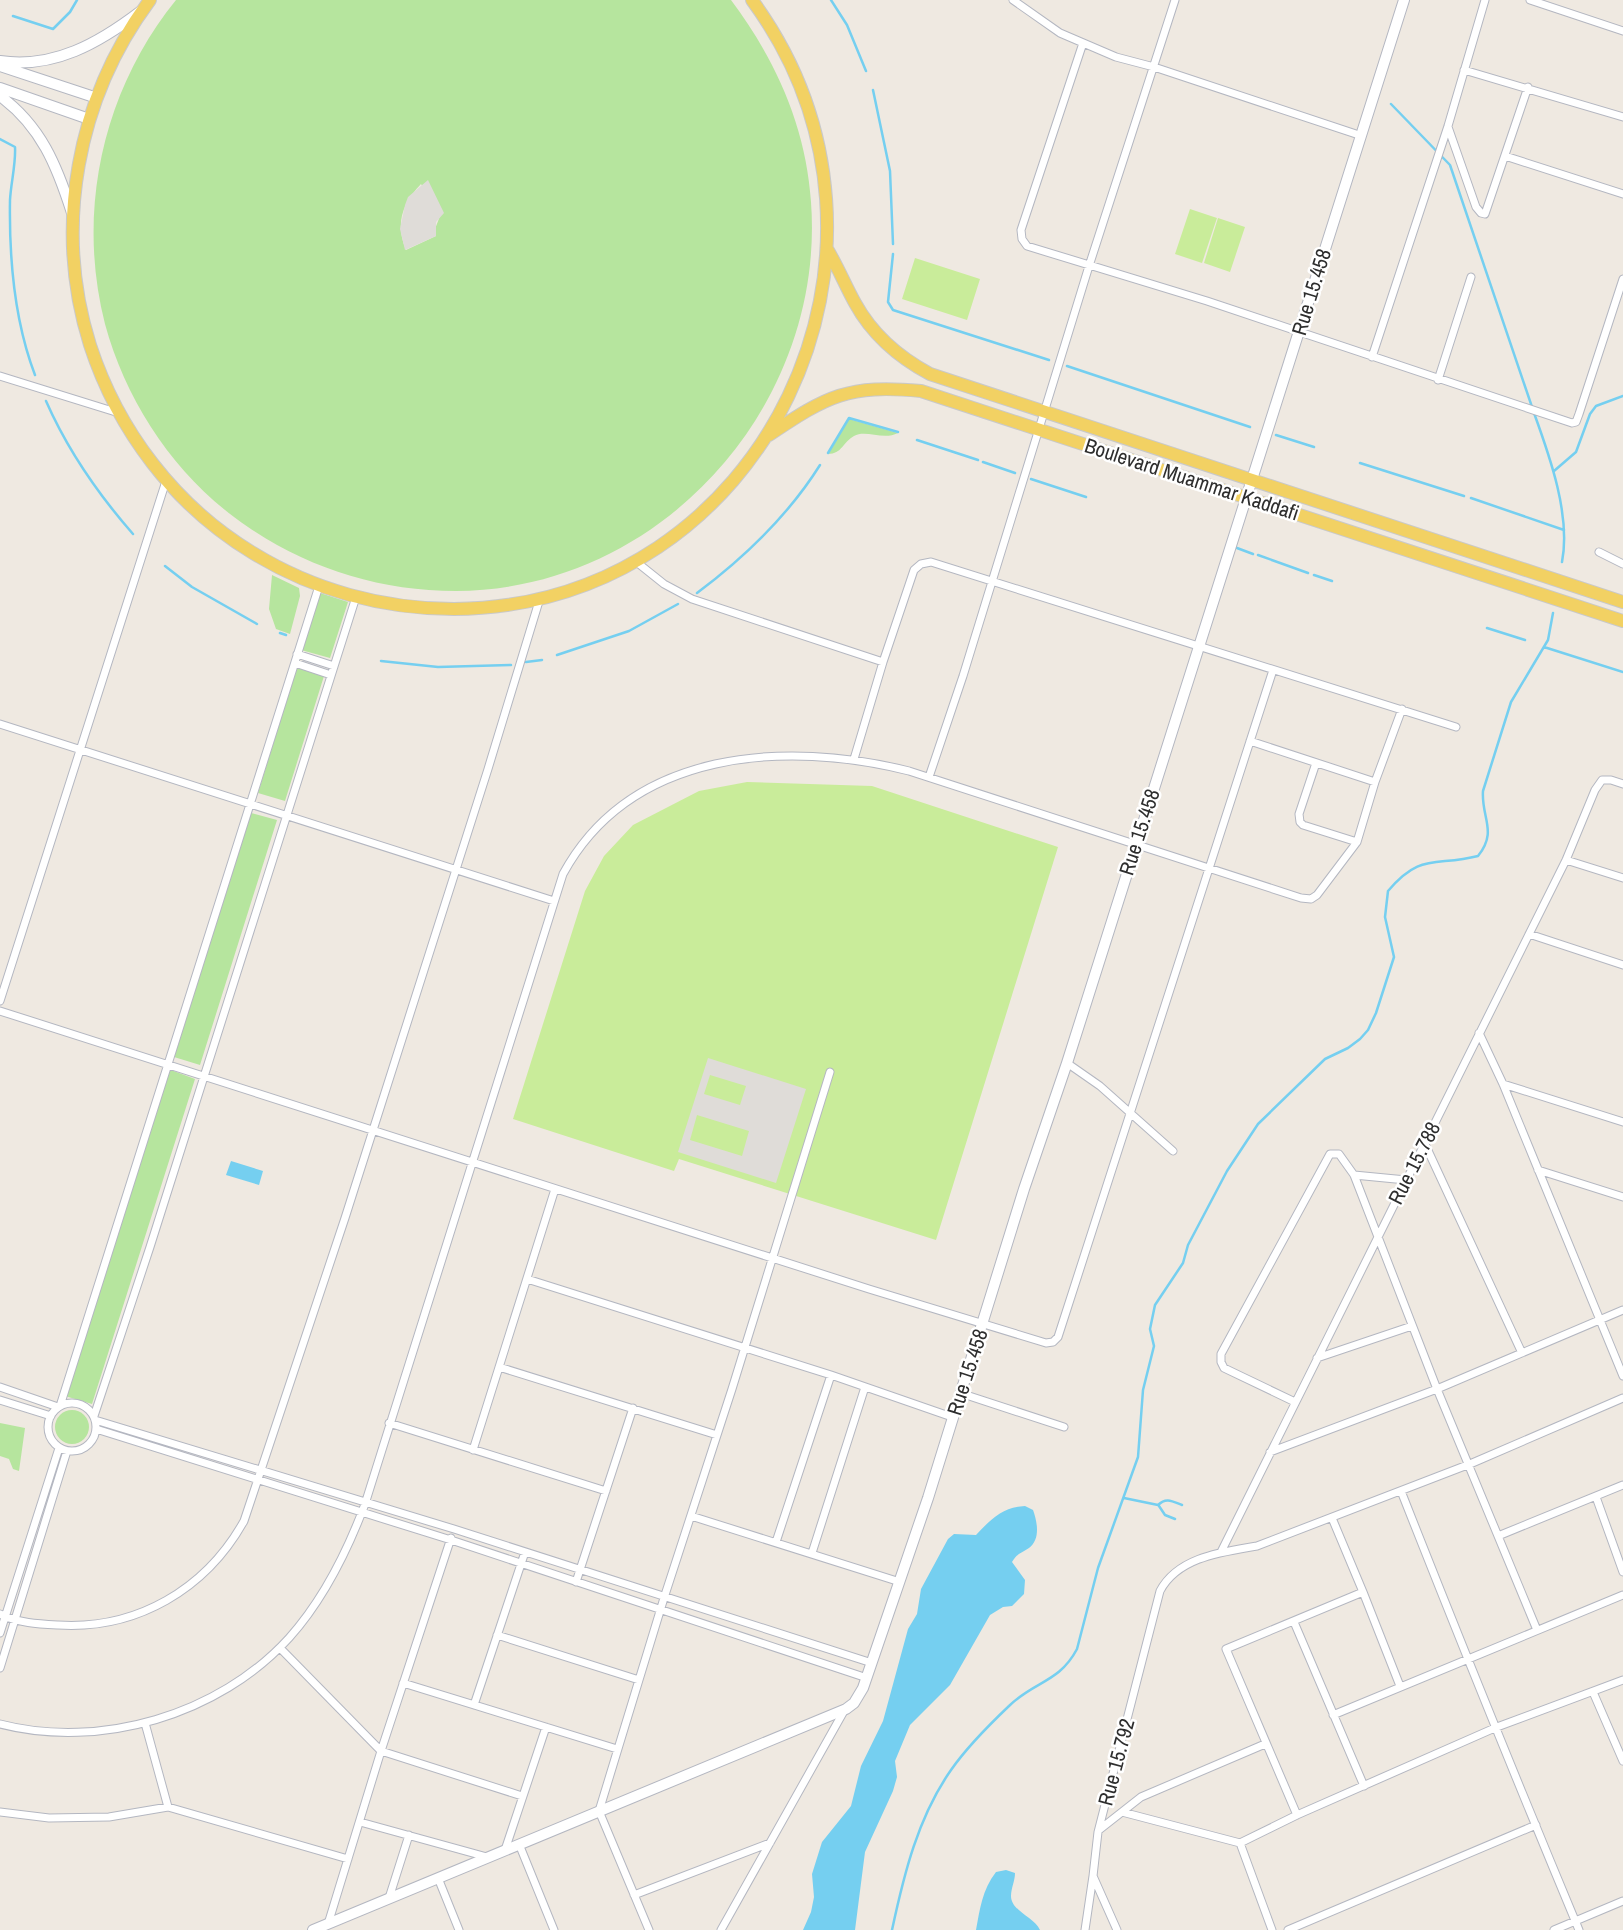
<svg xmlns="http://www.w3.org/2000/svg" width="1623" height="1930" font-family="'Archivo Narrow',sans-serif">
<rect width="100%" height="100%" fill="#efe9e1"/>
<path fill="#b6e59e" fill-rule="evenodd" d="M176,0H731C776,60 806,127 811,202C826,405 661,590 456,591C381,591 310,569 248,527C178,480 127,405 105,324C76,211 103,90 176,0ZM421,184L440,216L435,229L436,236L406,250C395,224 402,204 421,184Z
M849,419L898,433C883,441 866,429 854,436C843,442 842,454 828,454Z
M272,575L299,588L300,596L290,634L276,629L269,609Z
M320,593L348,602L330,658L301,650Z
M297,667L324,676L285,801L258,793Z
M251,813L277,820L200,1065L174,1057Z
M168,1069L195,1079L92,1404L65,1396Z
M55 1427a17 17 0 1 1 34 0a17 17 0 1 1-34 0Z
M0,1423L25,1428L19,1471L13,1469L9,1459L0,1456Z"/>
<path fill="#c9ec9a" d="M1190,209L1217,218L1202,263L1175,254Z
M1218,218L1245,227L1230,272L1204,263Z
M915,258L980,279L967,320L902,299Z
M747,782L872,786L1058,847L936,1240L679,1159L674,1171L513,1119L585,891L604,856L633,825L699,791Z"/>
<path fill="#dfdcd8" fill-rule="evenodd" d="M428,180L444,213L436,222V236L405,250L400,229L405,205L408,197Z
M708,1058L806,1089L776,1183L678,1152ZM710,1075L746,1086L740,1105L704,1094ZM697,1115L749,1131L742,1156L690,1140Z"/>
<path fill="#75cff0" d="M231,1161L263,1171L259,1185L226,1175Z
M1025,1506L1033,1510C1037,1521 1041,1539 1029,1548C1022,1553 1017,1553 1012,1562L1025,1580L1024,1594L1012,1606L1003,1607L990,1615L950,1685L910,1725L895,1761L897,1777L893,1791L865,1852L855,1930H803L811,1912L814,1897L812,1874L822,1842L851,1806L861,1766L883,1721L908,1629L917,1614L921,1589L948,1539L954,1534L976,1535C991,1519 1003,1507 1025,1506Z
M1006,1870L1015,1873C1015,1881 1011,1888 1011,1896C1011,1911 1034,1917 1040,1930H976C980,1909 982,1890 996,1872Z"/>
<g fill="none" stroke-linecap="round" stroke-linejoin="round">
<path stroke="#75cff0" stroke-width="2.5" d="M831,0L847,25L866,71
M13,16L53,29L70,12L77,0
M873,90L890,171L893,244
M1391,104L1450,165L1532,407
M0,139L15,147C16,164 11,182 10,200C9,259 14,320 35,375
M893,254L888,302L893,310L1049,360
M1067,366L1250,427
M46,401C68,451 98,494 133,534
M1534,413C1550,457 1571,516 1562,562
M1276,435L1314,447
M917,440L978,460
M828,453L849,418L898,432
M983,462L1015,473
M1360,463L1464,496
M1554,471L1576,452L1590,414L1596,406L1623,396
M1031,479L1086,497
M1471,498L1564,530
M1237,548L1253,554
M1258,555L1308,573
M165,566L192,587L257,624
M1314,575L1332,581
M697,593C745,557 788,516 820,465
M1487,628L1525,640
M280,633L286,635
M1544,647L1623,672
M557,655L629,631L678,604
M381,661L438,667L511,665
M526,662L542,660
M1124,1498L1158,1505C1166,1497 1172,1501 1182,1505
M1159,1506L1165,1515L1175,1519
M892,1930C904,1874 918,1817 951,1770C967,1747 989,1725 1009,1706C1034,1681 1059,1683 1077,1649L1098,1568L1138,1457L1143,1390L1154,1346L1150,1329L1155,1305L1183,1263L1188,1245L1227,1171L1258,1124L1325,1059L1348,1048L1360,1039L1368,1030L1376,1013L1394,957L1385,917L1388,891C1421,852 1435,867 1478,856C1498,831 1481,818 1483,791L1511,702L1548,640L1553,613"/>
<defs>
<path id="minor" d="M1013,0L1060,33L1116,57L1154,67L1359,135
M1530,0L1623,31
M1083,43L1021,230L1022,239L1027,246L1207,301L1572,423L1576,422L1579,414L1623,279
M1464,70L1623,117
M1448,127L1476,207L1481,213L1485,214L1528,87
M1505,156L1623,194
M1372,357L1448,126L1485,0
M0,376L119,413
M1438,380L1471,277
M1599,552L1623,564
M634,560L664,584L692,599L883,662
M297,654L334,666
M295,663L331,675
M0,724L554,901
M1250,741L1375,782
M854,759L883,662L914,570L921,564L931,562L1456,727
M1316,763L1299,814L1300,822L1303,825L1357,842
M929,777L963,676L1089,266L1175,0
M1566,860L1623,878
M1529,934L1623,965
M0,1001L166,481
M0,1011L869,1289L1046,1343L1053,1342L1058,1337L1273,670
M1479,1033L1503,1084L1623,1376
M1067,1063L1100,1086L1173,1151
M1503,1084L1623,1122
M1424,1142L1522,1353
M1538,1170L1623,1197
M1354,1175L1406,1180
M527,1279L831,1375L952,1417
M1317,1358L1412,1326
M499,1367L717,1435
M0,1387L58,1407
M960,1393L1064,1427
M0,1400L51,1416
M1295,1402L1224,1368L1221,1362V1354L1330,1154H1339L1354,1175L1437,1389L1537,1630
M48 1427a24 24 0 1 1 48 0a24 24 0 1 1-48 0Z
M60,1406L319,586
M94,1416L150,1247L356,597
M95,1420L454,1529L872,1663
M389,1423L606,1491
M96,1429L451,1540L867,1678
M473,1450L555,1189
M1270,1452L1437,1389L1623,1310
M1401,1491C1459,1638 1518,1784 1579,1930
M1596,1497L1623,1572
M691,1516L900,1582
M1332,1518L1363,1592
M1498,1536L1623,1485
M776,1542L831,1375
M1221,1552L1566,860L1595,790L1602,780H1611L1623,784
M812,1553L865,1387
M576,1582L633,1408
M0,1614C18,1623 39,1624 58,1625C137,1630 206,1589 244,1521L345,1218L488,769L540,598
M1294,1622L1364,1786
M0,1633L59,1448
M497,1635L639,1680
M280,1648L381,1751L522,1796
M0,1668L67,1451
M403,1683L617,1749
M1593,1692L1623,1761
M474,1705L525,1552
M1333,1715L1623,1595
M145,1723L168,1807
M0,1724C100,1750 219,1715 289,1638C324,1599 347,1552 365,1504L563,874C631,749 786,740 909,771L1301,898L1311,899L1317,895L1357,842L1375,782L1402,709
M0,1812L49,1818L109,1817L168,1807L348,1859
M1122,1812L1240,1843L1297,1815L1497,1727L1623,1680
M1297,1815L1226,1649L1363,1592L1400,1686
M360,1822L487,1857
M1099,1830L1141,1797L1265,1744
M1240,1843L1272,1930
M519,1844L554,1930
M505,1850L546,1727
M438,1878L459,1930
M634,1895L770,1843
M389,1898L409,1835
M328,1924L381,1751L451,1538
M649,1930L599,1811L664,1598L732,1389L830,1072
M721,1930L844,1711
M1085,1930L1093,1876
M1117,1930L1093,1876L1098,1832L1160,1591C1178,1557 1222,1552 1257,1546L1470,1464L1623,1398
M1288,1930L1536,1825
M1554,1930L1623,1901"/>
<path id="secondary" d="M0,61C54,69 99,43 141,11
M0,66L97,98
M0,88L89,119
M0,96C41,126 57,166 72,213
M313,1930L846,1709L854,1703L863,1688L928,1498L1024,1189L1067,1063L1404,0"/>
<path id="primary" d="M150,0C77,98 53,227 90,345C118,431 175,506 253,553C313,590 383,609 454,609C766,606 934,248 752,0
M827,249C838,267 845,285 855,303C872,334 900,358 930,374L1623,602
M769,435C827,396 848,384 921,391L1623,621"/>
</defs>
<use href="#minor" stroke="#b4b7c1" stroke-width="9"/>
<use href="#secondary" stroke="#b4b7c1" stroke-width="12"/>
<use href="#primary" stroke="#c9c9c9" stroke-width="14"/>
<use href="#minor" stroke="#fff" stroke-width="7"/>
<use href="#secondary" stroke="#fff" stroke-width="10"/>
<use href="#primary" stroke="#f2d163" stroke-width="12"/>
</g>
<g text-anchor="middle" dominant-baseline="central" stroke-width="5" stroke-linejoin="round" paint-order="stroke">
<g font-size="21" fill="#2e2e2e" stroke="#fff">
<text transform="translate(1311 292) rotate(-73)">Rue 15.458</text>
<text transform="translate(1192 479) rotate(18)">Boulevard Muammar Kaddafi</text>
<text transform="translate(1139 832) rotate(-72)">Rue 15.458</text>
<text transform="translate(1414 1163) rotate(-63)">Rue 15.788</text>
<text transform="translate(967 1372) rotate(-72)">Rue 15.458</text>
<text transform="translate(1116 1762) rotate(-75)">Rue 15.792</text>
</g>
</g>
</svg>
